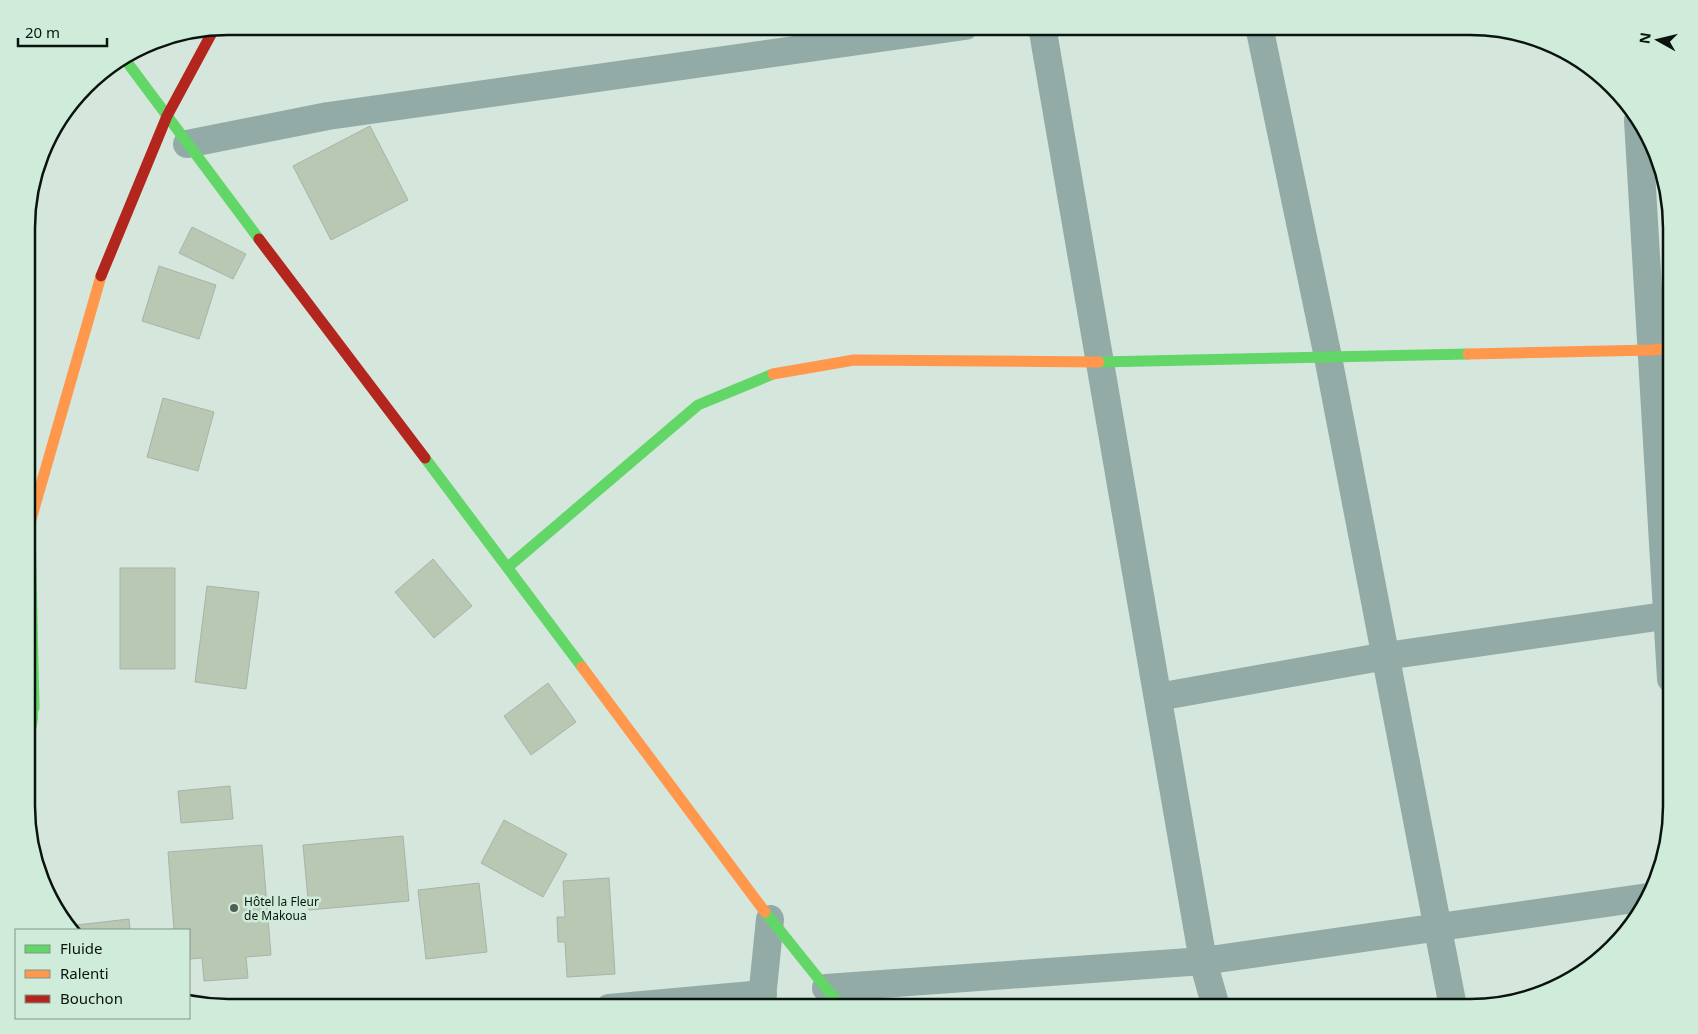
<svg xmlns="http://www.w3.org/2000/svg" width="1698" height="1034" font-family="'Noto Sans',sans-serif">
<rect width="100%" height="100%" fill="#d5e6dc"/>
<path fill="#b8c8b3" stroke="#a9b3aa" d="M370,126L408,200L331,240L293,166Z
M192,227L246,254L233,279L179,253Z
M159,266L216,285L199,339L142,321Z
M163,398L214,412L198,471L147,457Z
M433,559L472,606L434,638L395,592Z
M120,568H175V669H120Z
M207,586L259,592L246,689L195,682Z
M548,683L576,722L531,755L504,716Z
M230,786L233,819L181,823L178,791Z
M504,820L567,854L543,897L481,863Z
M403,836L409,901L309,910L303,845Z
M262,845L271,955L246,957L248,978L204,981L202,958L189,959V930H174L168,852Z
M609,878L615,974L567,977L565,942H558L557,917H565L563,881Z
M479,883L487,952L426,959L418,890Z
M129,919L130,930H72L68,926Z"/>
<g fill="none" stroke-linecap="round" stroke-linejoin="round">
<path stroke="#93aba6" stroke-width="28" d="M1042,26L1203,961L1216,1007
M1259,26L1328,357L1453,1007
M1638,120L1671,679
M187,144L328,116L965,26
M1158,697L1386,656L1671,615
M826,988L1203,961L1648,897
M609,1008L763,994
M761,1008L770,919"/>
<path stroke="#63d668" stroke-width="11" d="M124,58L259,239
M1099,362L1468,354
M425,458L582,667
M30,525L34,708
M508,567L698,405L773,374
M28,692C33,708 35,720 28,735
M765,912L842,1008"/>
<path stroke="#ff974d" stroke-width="11" d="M1468,354L1652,350L1671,348
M773,374L854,360L1099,362
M28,530L101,276
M582,667L765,912"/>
<path stroke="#b3261e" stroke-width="11" d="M259,239L425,458
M101,276L167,116L214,29"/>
</g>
<circle fill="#515e56" stroke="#cfecdb" stroke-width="2" cx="234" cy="908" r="5"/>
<g text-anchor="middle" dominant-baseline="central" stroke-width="5" stroke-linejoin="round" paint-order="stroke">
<g font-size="12" fill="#0a140e" stroke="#cfecdb" text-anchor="start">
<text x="244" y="901">Hôtel la Fleur<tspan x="244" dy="14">de Makoua</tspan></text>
</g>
</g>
<path d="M0 0H1698V1034H0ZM228 35H1470A193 193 0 0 1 1663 228V806A193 193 0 0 1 1470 999H228A193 193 0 0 1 35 806V228A193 193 0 0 1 228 35Z" fill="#cfecdb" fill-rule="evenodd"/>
<path fill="none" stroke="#0a140e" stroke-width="2.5" d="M228 35H1470A193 193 0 0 1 1663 228V806A193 193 0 0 1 1470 999H228A193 193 0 0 1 35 806V228A193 193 0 0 1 228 35Z"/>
<rect x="15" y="929" width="175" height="90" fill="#cfecdb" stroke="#809689"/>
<rect x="25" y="945" width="25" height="8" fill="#63d668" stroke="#809689"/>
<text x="60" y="954" font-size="15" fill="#0a140e">Fluide</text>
<rect x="25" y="970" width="25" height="8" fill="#ff974d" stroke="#809689"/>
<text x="60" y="979" font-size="15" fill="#0a140e">Ralenti</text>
<rect x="25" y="995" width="25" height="8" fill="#b3261e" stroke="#809689"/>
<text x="60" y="1004" font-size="15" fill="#0a140e">Bouchon</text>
<g transform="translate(1658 40) rotate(278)" stroke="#cfecdb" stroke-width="4" paint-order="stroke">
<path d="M0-4L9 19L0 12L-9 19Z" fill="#0a140e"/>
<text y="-8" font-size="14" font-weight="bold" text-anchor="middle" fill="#0a140e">N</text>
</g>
<path d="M18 38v8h89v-8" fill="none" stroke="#0a140e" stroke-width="2.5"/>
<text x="25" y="38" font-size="15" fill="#0a140e" stroke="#cfecdb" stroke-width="4" paint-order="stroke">20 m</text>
</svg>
